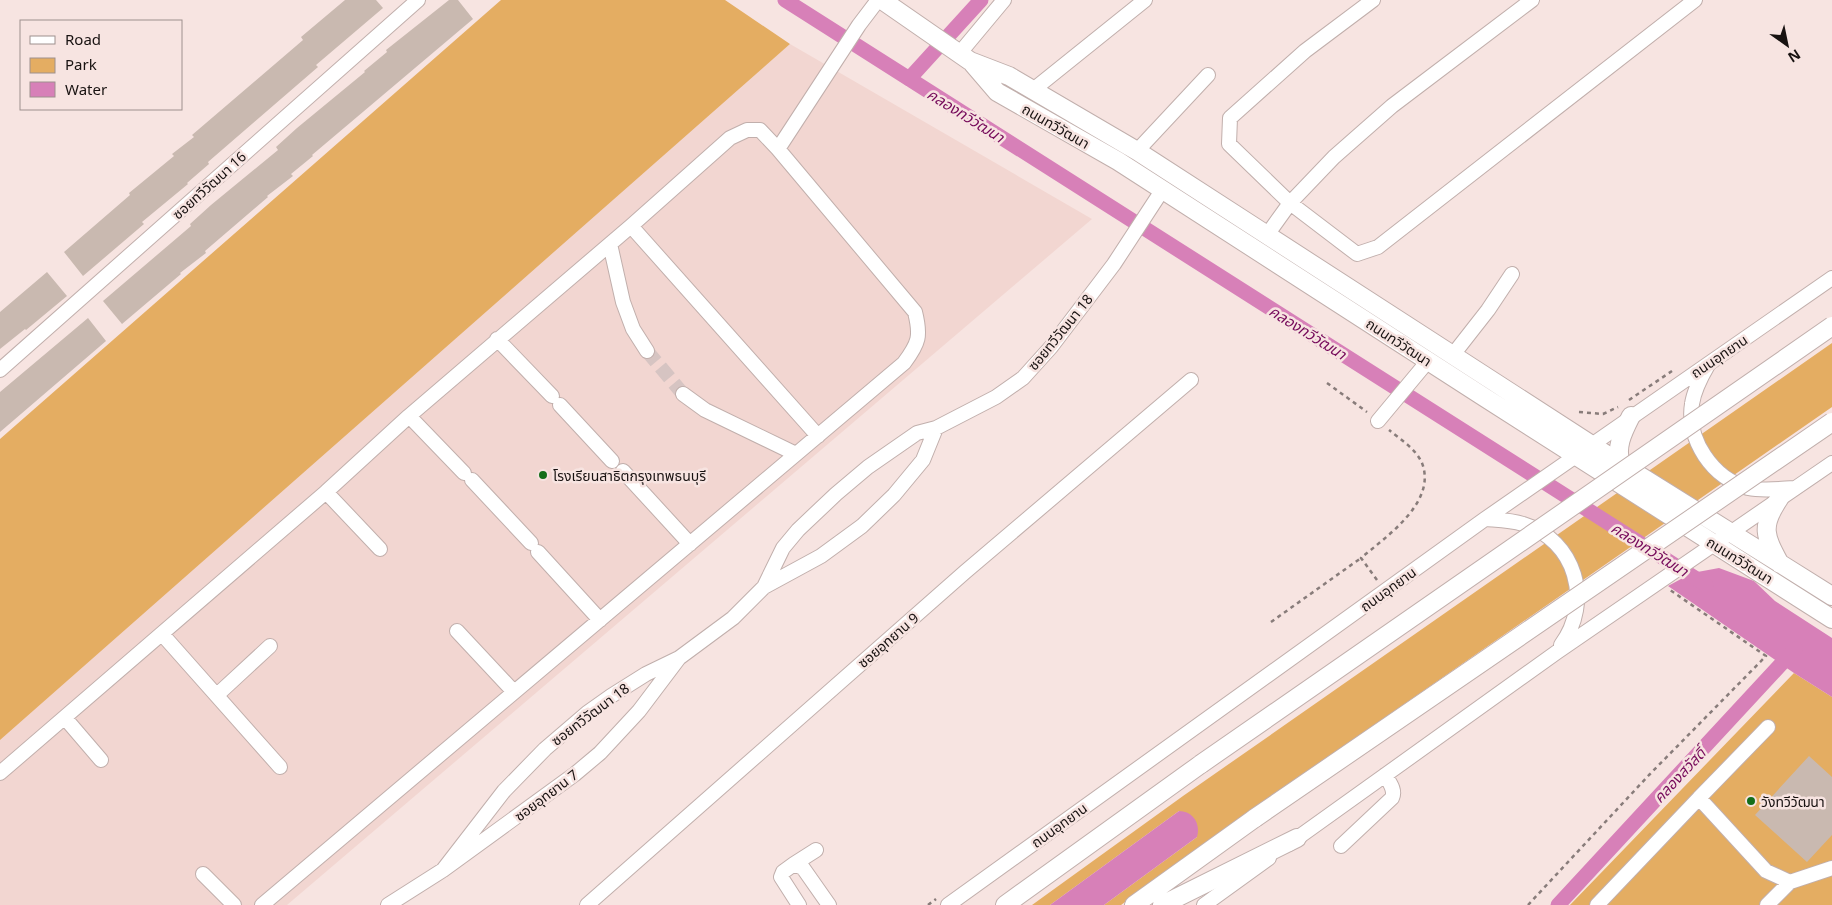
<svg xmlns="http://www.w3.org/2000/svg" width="1832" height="905" font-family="'Noto Sans','Noto Sans Thai',sans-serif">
<rect width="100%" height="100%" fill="#f7e4e1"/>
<path fill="#f2d6d1" d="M790,44L1092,219L287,905H0V730Z"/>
<path fill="#e4ad62" d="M501,0H725L790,44L0,740V439Z
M1832,343V407L1213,837L1121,905H1104L1197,837L1179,811L1050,905H1032L1183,796Z
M1794,673L1832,697V905H1570Z"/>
<path fill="#d780b8" d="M1719,568L1754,581L1775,601L1832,638V697L1794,673L1668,586L1692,573Z
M1179,811C1193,811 1201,824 1197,837L1104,905H1050Z"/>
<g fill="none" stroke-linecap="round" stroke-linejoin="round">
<path stroke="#d780b8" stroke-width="15" d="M785,0L1706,585
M909,79L981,0
M1558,905L1795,649"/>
</g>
<path fill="#c9b9b0" d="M345,0H376L383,8L316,65L318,67L208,162L209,164L187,183L188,184L142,222L144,224L83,276L64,252L130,195L129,193L174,156L172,154L194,137L192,135L303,40L301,37Z
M449,0H458L473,19L312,155L313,156L291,174L293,176L267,196L268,197L205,251L206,253L180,273L181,274L122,324L103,301L191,226L190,224L211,205L278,150L276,147L297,128L365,72L364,71L387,52L386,50Z
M47,272L67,296L26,330L25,329L0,349V312Z
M88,318L106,341L0,432V392Z
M1809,756L1832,777V835L1807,862L1755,815Z"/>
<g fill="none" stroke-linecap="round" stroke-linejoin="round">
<path stroke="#d6c4c2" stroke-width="14" stroke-dasharray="14 7" stroke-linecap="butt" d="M647,351L683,394"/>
<defs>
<path id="minor" d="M1373,0L1305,51L1230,118L1229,144L1290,203L1357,254L1378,247L1695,0
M959,54L1004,0
M1033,90L1145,0
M1137,151L1208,75
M631,226L818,436
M1267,235L1290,203L1334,157L1392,106L1532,0
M610,244L623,302L633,329L647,351
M497,339L552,396
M1452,356L1488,310L1512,274
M1708,365C1701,377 1694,390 1692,404C1686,439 1713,479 1748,488C1763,491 1778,489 1794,488
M0,370L418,0
M683,394L705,410L796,454
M560,405L612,461
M409,416L464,473
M1378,421L1428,361
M623,471L690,544
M472,480L531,543
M326,492L380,549
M1485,519C1498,520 1511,520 1523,524C1576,540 1593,602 1561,645
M538,552L600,620
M764,587L821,556L862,526L894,495L923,460L936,428
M457,631L514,692
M162,634L280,767
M217,695L270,646
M65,718L101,760
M0,773L326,492L409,416L631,226L730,138L747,130H760L778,149
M1699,798L1768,727
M1289,844L1557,652L1832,463
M1341,846L1392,798C1396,790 1389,782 1385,775
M794,864L816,850
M443,870L504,791L545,749L587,713L611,696L646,674L679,658L733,618L764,587L783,548L798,530L836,494L868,467L917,433L936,428L996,397L1023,378L1051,347L1114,264L1163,189
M203,874L234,905
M262,905L904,363C919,343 921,336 915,312L778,149L859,25L878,0
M388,905L443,870L575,774L600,753L639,711L679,658
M587,905L965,572L1191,380
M799,905L781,877L783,872L794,864L803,868L829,905
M948,905L1485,519L1832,278
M1204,905L1269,858
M1597,905L1699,798L1766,871L1790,882L1832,868
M1767,905L1790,882"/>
<path id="major" d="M882,0L970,61L1009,76L1137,151L1621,464L1832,596
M973,64L997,92L1118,161L1484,397L1832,619
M1621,464C1615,447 1623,432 1631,416
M1779,499C1760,527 1765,536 1780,564
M1005,905L1201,764
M1134,905L1255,818
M1162,905L1297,838"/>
</defs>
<use href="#minor" stroke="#c1afac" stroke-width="16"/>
<use href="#major" stroke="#c1afac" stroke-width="20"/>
<path stroke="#887c7a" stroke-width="2.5" stroke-dasharray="4 4" stroke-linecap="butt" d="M1327,383L1367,412
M1629,400L1672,371
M1579,412L1603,414L1618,407
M1377,580L1361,558C1387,536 1437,502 1422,463C1416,449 1400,439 1389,430
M1271,622L1361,558
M928,905L936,899
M1528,905L1649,775L1766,656L1670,590"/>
<use href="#minor" stroke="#fff" stroke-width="14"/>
<use href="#major" stroke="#fff" stroke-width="18"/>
<defs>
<path id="major-bridge" d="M1201,764L1832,326
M1255,818L1832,422"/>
</defs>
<use href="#major-bridge" stroke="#c1afac" stroke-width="20" stroke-linecap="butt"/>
<use href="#major-bridge" stroke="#fff" stroke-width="18"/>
</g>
<g fill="#146e19" stroke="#f7e4e1" stroke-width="2">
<circle cx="543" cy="475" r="5"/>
<circle cx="1751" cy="801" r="5"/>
</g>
<g text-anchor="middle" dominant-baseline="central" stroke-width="5" stroke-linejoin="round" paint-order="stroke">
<g font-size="14" fill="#181211" stroke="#f7e4e1">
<text transform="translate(1056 126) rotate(30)">ถนนทวีวัฒนา</text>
<text transform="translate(209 185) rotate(-42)">ซอยทวีวัฒนา 16</text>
<text transform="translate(1060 332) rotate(-51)">ซอยทวีวัฒนา 18</text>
<text transform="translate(1399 342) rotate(33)">ถนนทวีวัฒนา</text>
<text transform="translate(1719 356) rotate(-34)">ถนนอุทยาน</text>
<text transform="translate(1740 560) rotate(32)">ถนนทวีวัฒนา</text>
<text transform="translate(1388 589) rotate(-36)">ถนนอุทยาน</text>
<text transform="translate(888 640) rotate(-41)">ซอยอุทยาน 9</text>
<text transform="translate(590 714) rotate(-37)">ซอยทวีวัฒนา 18</text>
<text transform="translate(546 795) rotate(-37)">ซอยอุทยาน 7</text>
<text transform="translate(1059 825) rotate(-36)">ถนนอุทยาน</text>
</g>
<g font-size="14" fill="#181211" stroke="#f7e4e1" text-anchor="start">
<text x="553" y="475">โรงเรียนสาธิตกรุงเทพธนบุรี</text>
<text x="1761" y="801">วังทวีวัฒนา</text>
</g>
<g font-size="15" font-style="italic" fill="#75095a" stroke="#f7e4e1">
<text transform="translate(966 115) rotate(32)">คลองทวีวัฒนา</text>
<text transform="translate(1308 332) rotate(32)">คลองทวีวัฒนา</text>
<text transform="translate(1650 549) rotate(32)">คลองทวีวัฒนา</text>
<text transform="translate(1679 775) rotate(-47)">คลองสวัสดิ์</text>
</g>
</g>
<rect x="20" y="20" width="162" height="90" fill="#f7e4e1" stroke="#9e908e"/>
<rect x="30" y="36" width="25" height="8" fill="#ffffff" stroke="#9e908e"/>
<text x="65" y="45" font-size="15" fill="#181211">Road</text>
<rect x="30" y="58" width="25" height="15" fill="#e4ad62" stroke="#9e908e"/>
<text x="65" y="70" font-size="15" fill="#181211">Park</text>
<rect x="30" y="82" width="25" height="15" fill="#d780b8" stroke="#9e908e"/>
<text x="65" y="95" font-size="15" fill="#181211">Water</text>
<g transform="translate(1787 45) rotate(147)" stroke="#f7e4e1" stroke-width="4" paint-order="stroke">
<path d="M0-4L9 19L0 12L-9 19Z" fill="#181211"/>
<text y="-8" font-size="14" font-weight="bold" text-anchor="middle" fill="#181211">N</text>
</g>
</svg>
